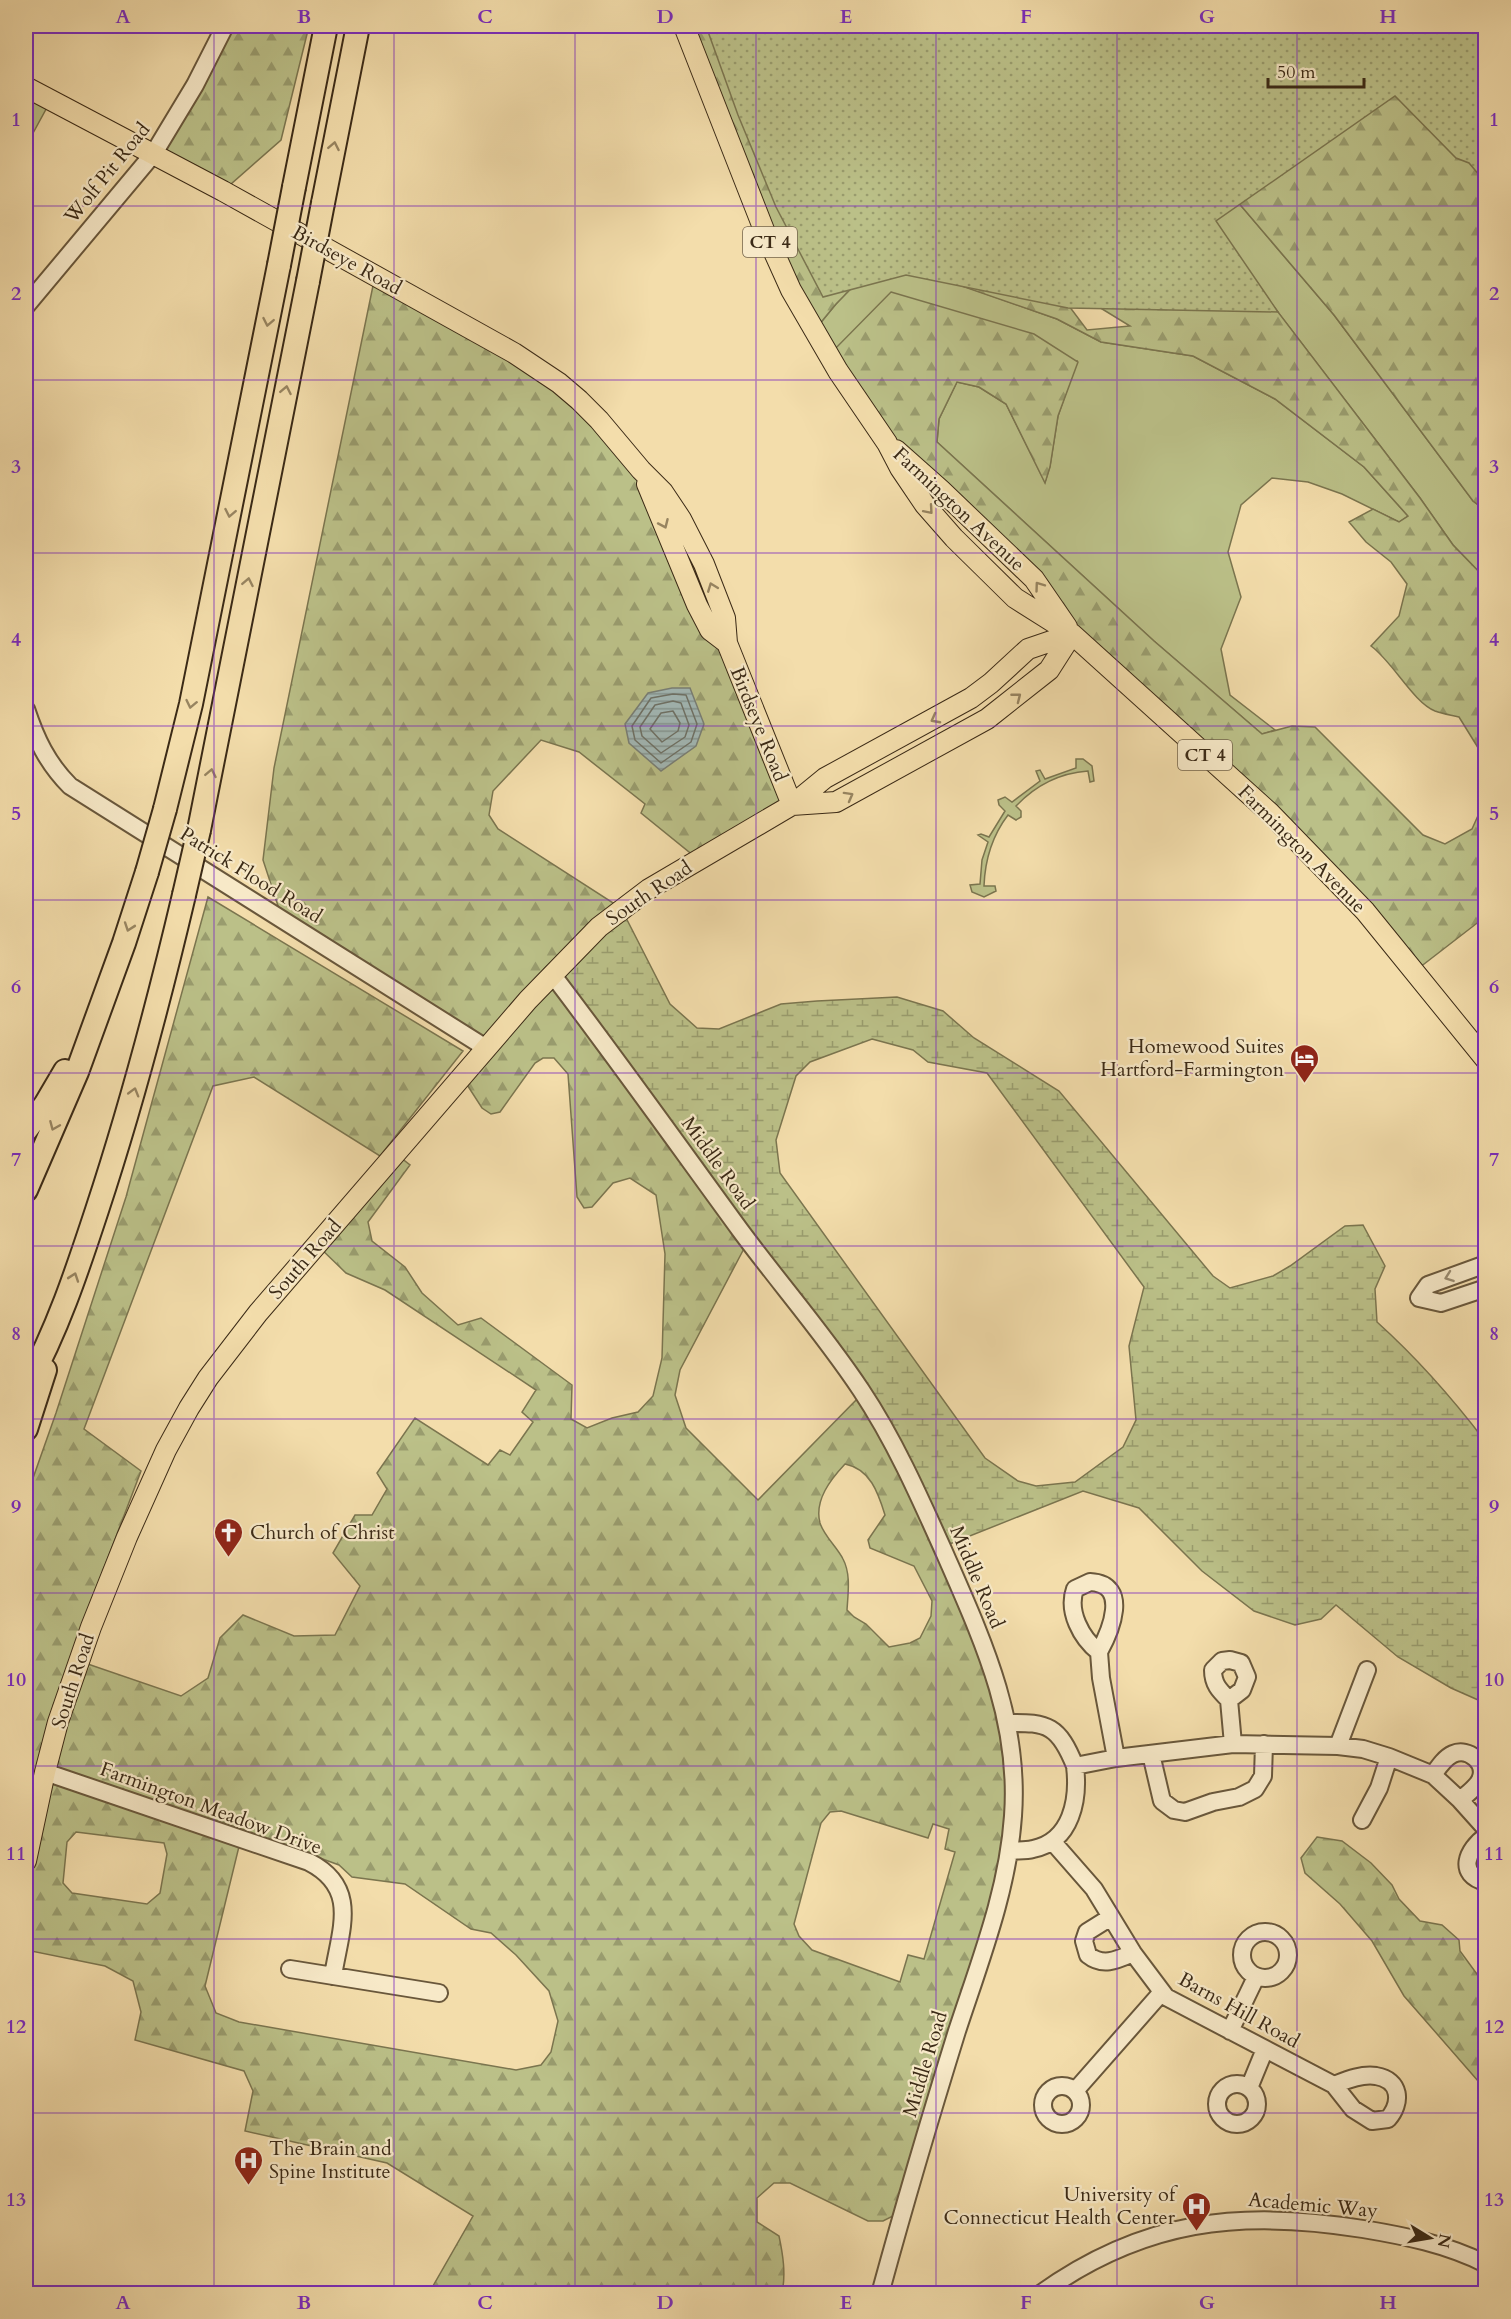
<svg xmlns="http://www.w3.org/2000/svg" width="1511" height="2319" font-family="Cardo,serif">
<defs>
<pattern id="forest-firs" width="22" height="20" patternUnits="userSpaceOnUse" patternTransform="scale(1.5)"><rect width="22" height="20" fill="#bbc088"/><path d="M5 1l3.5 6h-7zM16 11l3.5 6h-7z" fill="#999c6e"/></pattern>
<pattern id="wetland-marsh" width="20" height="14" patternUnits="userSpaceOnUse" patternTransform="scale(1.5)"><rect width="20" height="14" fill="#bbc088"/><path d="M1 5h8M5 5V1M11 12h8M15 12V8" fill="none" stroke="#999c6e"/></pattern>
<pattern id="park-dots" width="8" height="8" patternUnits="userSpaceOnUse" patternTransform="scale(1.5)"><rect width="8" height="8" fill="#bbc088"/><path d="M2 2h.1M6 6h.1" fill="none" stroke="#999c6e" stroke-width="1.8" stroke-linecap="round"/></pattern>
<pattern id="water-rules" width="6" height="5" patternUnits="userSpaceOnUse" patternTransform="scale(1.5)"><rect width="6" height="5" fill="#a2b8b6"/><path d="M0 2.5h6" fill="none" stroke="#859693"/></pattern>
</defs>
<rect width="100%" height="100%" fill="#f3ddab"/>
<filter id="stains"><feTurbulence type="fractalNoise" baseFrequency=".00333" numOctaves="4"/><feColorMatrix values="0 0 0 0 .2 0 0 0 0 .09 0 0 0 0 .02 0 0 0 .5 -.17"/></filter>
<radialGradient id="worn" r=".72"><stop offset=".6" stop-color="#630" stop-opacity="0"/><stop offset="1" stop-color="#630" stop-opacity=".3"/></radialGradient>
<path fill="#bbc088" stroke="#7b754f" stroke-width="1.5" d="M1180,134L1334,315L1473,501L1485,510V578L1453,545L1420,498L1171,172Z
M881,257L1057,319L1101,342L1193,356L1275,399L1364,467L1408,516L1399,522L1342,494L1308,482L1272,478L1241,505L1228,552L1241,597L1221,649L1230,695L1275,730L1262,734L1154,641L937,442L939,419L957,382L979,387L1006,404L1045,482L1050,466L1058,416L1077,361L828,356L813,332L836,304Z
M1076,759H1083L1092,766L1094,781L1090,782L1088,771C1060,773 1035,786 1016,806L1021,811V817L1016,820L1008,815C992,836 985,859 984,886H995L996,891L984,897L972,892L970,885L980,884L982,860L988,842L978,835L981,834L989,837L1005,811L999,805L998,800L1005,797L1012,802L1040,781L1036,771L1040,770L1045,779L1076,768Z"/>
<path fill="url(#forest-firs)" stroke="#7b754f" stroke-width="1.5" fill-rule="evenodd" d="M225,26H309L281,140L223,191L154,153Z
M684,26H893L1171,172L1420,498L1453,545L1485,578V759L1459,717C1451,715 1443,714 1435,711C1413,702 1393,662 1371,646L1399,616L1407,584L1391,562L1366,542L1349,522L1373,509L1399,522L1408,516L1364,467L1275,399L1193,356L1101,342L1057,319L881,258L836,304L813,332ZM1045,274L1130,326L1087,330Z
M1485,26V510L1473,501L1334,315L1180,134Z
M26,87L51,100L26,146Z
M375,276L514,353L641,470L710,630L792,805L699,860L641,813L645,804L579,752L541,740L493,791L489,815L498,829L621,908L748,1241L680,1370L675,1395L686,1428L758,1500L863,1393L885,1430L1008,1723L1009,1851L903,2211L883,2221H868L790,2183H774L757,2198V2222L779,2236C783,2255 786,2274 782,2293H429L473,2216L387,2163L245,2131L253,2091L244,2071L135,2040L141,2012L133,1981L105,1966L26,1950V1861L79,1661L181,1696L208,1678L220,1638L243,1615L294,1636L335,1635L360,1586L333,1553L355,1515H372L387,1489L377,1473L415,1418L488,1465L500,1450L510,1455L533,1422L522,1412L536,1390L385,1290L346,1273L317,1245L396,1154L410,1165L368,1222L372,1241L405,1267L422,1293L458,1325L481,1318L572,1385L571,1419L587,1428L612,1418L638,1412L653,1396L662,1358L665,1254L656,1195L630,1178L613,1183L592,1207L584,1208L577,1197L568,1074L554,1058H543L535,1063L500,1112L491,1114L482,1108L462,1077L486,1049L282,918L263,860L274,768ZM845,1464C870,1469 878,1492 885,1515L868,1540L870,1548L914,1566L932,1601L931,1616L920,1638L910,1643L889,1647L866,1624L854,1617L847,1610C848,1593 851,1574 843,1559C837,1547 824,1536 820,1523C814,1500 831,1479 845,1464ZM841,1811L928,1838L933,1824L949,1829L945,1849L955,1852L924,1959L908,1955L900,1982L812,1950L799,1936L794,1924L821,1823L830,1812ZM243,1830L339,1865L352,1877L405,1884L471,1929L491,1933L516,1955L549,1991L558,2021L551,2052L541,2065L516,2070L239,2022L216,2013L205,1986ZM76,1832L164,1843L167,1854L160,1893L147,1904L72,1893L63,1883L67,1842Z
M891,292L1034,334L1078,362L1058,416L1050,467L1045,483L1006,404L979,387L957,382L939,419L937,442L1154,641L1262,734L1292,726L1315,727L1423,835L1445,844L1472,829L1485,800V917L1415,971L1365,911L1072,634L1034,579L887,443L828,356Z
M208,897L463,1051L380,1156L254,1077L213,1086L84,1429L141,1471L74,1647L26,1813V1498L56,1413L126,1197Z
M1317,1837L1342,1841L1371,1863L1392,1885L1399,1899L1420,1921L1442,1925L1459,1940L1460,1951L1485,1985V2089L1404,1996L1372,1941L1340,1904L1305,1873L1301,1858Z"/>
<path fill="url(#wetland-marsh)" stroke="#7b754f" stroke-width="1.5" fill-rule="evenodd" d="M621,908L670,1004L697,1028L719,1029L781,1004L817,1001L897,997L943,1011L974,1038L1059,1091L1213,1276L1230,1288L1273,1276L1290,1266L1345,1226L1363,1225L1385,1266L1375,1289L1377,1322C1417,1358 1453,1399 1485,1441V1703L1451,1688L1398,1657L1336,1605L1321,1619L1295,1625L1254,1611L1202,1571L1139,1508L1083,1491L942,1547L885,1430L552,974ZM872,1039L913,1050L928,1062L987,1073L1144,1287L1129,1346L1136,1420L1123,1447L1075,1482L1036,1486L1018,1481L985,1458L780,1173L776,1140L796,1076L810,1062Z"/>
<path fill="url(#park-dots)" stroke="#7b754f" stroke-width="1.5" d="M706,26H1485V182L1469,163L1456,158L1395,96L1216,221L1278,312L1068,308L906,275L823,297L776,207L738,115Z"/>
<path fill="url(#water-rules)" stroke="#797f76" stroke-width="1.5" d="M672,688H690L704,724L696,746L661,771L629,743L625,724L648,693Z"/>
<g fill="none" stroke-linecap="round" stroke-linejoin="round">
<path stroke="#6e7166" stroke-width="1.5" d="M673,694L686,695L697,724L691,742L661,763L635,740L632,726L651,698Z
M673,701L681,703L689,725L685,737L661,753L642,736L640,727L655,705Z
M673,711L680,723L678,731L662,742L650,729L661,713Z"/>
<defs>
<path id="minor" d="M26,306L154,153L195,85L225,26
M26,709C36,739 47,763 70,786L486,1048
M552,974C616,1058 678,1145 740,1230C780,1284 824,1334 861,1390C895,1441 920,1498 945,1554C983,1641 1020,1720 1013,1816C1008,1890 980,1961 957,2031C930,2118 904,2206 880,2294
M1486,1264L1428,1285L1419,1298L1441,1303L1486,1288
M1090,1582C1131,1584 1110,1632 1099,1652C1081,1638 1067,1611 1075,1589Z
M1099,1652L1101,1678L1116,1758
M1230,1660L1241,1663L1247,1677L1242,1690L1229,1700C1219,1690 1213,1684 1213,1670L1222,1661Z
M1229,1700L1233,1744
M1008,1723C1048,1722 1059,1726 1075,1766L1116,1758L1233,1744L1338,1746L1363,1749L1389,1757L1433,1775L1460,1800L1486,1829
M1338,1746L1367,1670
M1151,1754L1162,1801L1174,1810L1185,1812L1213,1802L1239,1797L1255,1789L1263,1776L1264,1744
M45,1772L309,1862C360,1888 340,1930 333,1976
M1433,1775C1438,1768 1444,1758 1453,1754C1468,1747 1488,1763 1480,1780C1476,1788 1467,1794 1460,1800
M1362,1820L1379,1788L1389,1757
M1486,1836C1467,1849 1456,1875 1486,1882
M1052,1841L1094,1889L1133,1953L1166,1997L1334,2085L1353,2109L1372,2121L1388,2119C1402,2103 1401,2080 1376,2076C1361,2074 1347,2080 1334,2085
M1009,1851C1017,1850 1025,1851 1033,1849C1072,1841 1079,1799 1075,1766
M1111,1917L1087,1932L1084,1941L1088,1955C1103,1967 1117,1960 1133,1953
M1242 1955a23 23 0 1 1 46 0a23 23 0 1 1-46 0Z
M290,1969L439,1993
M1230,2031L1256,1977
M1217 2104a20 20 0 1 1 40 0a20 20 0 1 1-40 0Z
M1043 2105a19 19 0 1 1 38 0a19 19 0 1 1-38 0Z
M1249,2088L1265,2049
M1075,2091L1162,1992
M1040,2294C1143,2220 1240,2209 1363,2229C1405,2236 1446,2244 1486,2264"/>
<path id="major" d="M684,26L764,230L791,290L838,371L887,443L900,468L925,505L954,538L1015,598L1072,634L1270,813L1365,911L1486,1060
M26,87L223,191L514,353L559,383L579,400L599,420L641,470L663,492L681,519L704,564L725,618L727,643L792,805
M896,450L941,490L1034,579L1067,627
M647,484L697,605L710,630L727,643
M792,805L836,802L987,719L1049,670L1072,634
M26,1861L45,1772L58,1722L91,1627L127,1537L166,1450L189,1408L208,1378L258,1313L528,1000L599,927L649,889L792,805L825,778L971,698L991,683L1028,649L1072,634"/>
<path id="highway" d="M294,187L326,26
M323,203L358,26
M165,809L191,704L279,265
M199,830L308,281
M26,1130L45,1105L65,1071
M26,1190L77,1072L124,943L147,872
M26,1387C57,1331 77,1271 97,1210C131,1107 159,1001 184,895
M26,1429L45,1370"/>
</defs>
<use href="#minor" stroke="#69573b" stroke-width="20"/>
<use href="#major" stroke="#3b2a16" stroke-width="22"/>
<use href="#highway" stroke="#3b2a16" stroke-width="26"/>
<use href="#minor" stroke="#f7e9c8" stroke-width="16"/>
<use href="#major" stroke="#f3ddab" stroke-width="20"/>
<use href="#highway" stroke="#f3ddab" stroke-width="22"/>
<defs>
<path id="highway-bridge" d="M279,265L294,187
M308,281L323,203
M147,872L165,809
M184,895L199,830"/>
</defs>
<use href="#highway-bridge" stroke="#3b2a16" stroke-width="26" stroke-linecap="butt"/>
<use href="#highway-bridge" stroke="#f3ddab" stroke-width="22"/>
</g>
<defs><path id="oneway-chevron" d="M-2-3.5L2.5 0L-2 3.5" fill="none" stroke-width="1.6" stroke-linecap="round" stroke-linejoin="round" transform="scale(1.5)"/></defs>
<g stroke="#978460">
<use href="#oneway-chevron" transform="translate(334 146) rotate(-79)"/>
<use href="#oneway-chevron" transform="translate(268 322) rotate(101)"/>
<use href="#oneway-chevron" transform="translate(286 390) rotate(-79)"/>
<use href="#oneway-chevron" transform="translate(929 510) rotate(49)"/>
<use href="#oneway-chevron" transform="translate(230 513) rotate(101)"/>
<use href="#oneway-chevron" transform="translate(664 524) rotate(66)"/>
<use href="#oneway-chevron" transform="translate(248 582) rotate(-79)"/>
<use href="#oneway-chevron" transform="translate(1039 586) rotate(-126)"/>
<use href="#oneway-chevron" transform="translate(712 587) rotate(-111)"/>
<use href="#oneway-chevron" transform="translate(1017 697) rotate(-38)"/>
<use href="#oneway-chevron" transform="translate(191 704) rotate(102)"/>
<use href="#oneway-chevron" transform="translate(935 719) rotate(152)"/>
<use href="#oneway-chevron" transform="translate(211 773) rotate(-79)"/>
<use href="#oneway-chevron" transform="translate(849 796) rotate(-29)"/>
<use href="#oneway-chevron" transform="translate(129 927) rotate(109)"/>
<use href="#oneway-chevron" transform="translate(134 1092) rotate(-74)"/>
<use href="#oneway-chevron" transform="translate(54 1126) rotate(113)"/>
<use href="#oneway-chevron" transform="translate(74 1277) rotate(-71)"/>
</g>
<use stroke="#998a6f" href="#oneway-chevron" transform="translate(1449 1277) rotate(160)"/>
<path fill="none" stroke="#7b2cbf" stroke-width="1.5" stroke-opacity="0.55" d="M214,26V2294M394,26V2294M575,26V2294M756,26V2294M936,26V2294M1117,26V2294M1297,26V2294M26,206H1486M26,380H1486M26,553H1486M26,726H1486M26,900H1486M26,1073H1486M26,1246H1486M26,1419H1486M26,1593H1486M26,1766H1486M26,1939H1486M26,2113H1486"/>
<defs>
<symbol id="hotel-pin" viewBox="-11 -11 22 30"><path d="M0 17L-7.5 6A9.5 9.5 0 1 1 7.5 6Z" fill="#8f2418" stroke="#f7e9c8"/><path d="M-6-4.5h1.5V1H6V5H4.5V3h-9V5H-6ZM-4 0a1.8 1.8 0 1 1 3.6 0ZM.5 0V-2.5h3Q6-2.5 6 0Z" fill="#fff"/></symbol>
<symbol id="church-pin" viewBox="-11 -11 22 30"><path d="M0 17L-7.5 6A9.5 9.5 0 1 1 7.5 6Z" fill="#8f2418" stroke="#f7e9c8"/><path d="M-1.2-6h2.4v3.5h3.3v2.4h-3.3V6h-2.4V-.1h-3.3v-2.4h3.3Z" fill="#fff"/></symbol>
<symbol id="hospital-pin" viewBox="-11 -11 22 30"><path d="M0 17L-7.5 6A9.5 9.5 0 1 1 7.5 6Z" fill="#8f2418" stroke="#f7e9c8"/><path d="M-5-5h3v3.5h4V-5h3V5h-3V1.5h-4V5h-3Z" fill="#fff"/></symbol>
</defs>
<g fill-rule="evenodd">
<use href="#hotel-pin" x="1288" y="1042" width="33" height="45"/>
<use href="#church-pin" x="212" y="1516" width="33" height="45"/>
<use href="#hospital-pin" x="232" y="2144" width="33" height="45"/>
<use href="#hospital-pin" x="1180" y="2190" width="33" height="45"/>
</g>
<g text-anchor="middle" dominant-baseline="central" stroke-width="4.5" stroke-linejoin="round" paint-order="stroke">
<g fill="#f7e9c8" stroke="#73634b" stroke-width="1.5">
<rect x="743" y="227" width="54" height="30" rx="4.5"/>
<rect x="1178" y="740" width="54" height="30" rx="4.5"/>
</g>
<g font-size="18" font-weight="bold" fill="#3b2a16">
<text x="770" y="242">CT 4</text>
<text x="1205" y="755">CT 4</text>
</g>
<g font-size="20" fill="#3b2a16" stroke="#f7e9c8">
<text transform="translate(107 173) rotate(-51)">Wolf Pit Road</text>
<text transform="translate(347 260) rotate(29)">Birdseye Road</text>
<text transform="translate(959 509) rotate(43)">Farmington Avenue</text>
<text transform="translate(759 724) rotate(68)">Birdseye Road</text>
<text transform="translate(1302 849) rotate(45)">Farmington Avenue</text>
<text transform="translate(251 875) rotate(32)">Patrick Flood Road</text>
<text transform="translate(649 893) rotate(-34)">South Road</text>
<text transform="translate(718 1163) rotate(54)">Middle Road</text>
<text transform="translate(305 1259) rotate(-49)">South Road</text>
<text transform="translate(977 1577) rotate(67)">Middle Road</text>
<text transform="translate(73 1681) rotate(-72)">South Road</text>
<text transform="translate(211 1808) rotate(20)">Farmington Meadow Drive</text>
<text transform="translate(1239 2010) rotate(29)">Barns Hill Road</text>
<text transform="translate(925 2064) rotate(-73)">Middle Road</text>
<text transform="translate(1313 2205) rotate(5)">Academic Way</text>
</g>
<g font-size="20" fill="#3b2a16" stroke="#f7e9c8" text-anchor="end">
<text x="1284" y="1046">Homewood Suites<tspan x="1284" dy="23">Hartford-Farmington</tspan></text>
<text x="250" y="1532" text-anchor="start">Church of Christ</text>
<text x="269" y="2148" text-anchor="start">The Brain and<tspan x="269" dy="23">Spine Institute</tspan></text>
<text x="1175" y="2194">University of<tspan x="1175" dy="23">Connecticut Health Center</tspan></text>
</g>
</g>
<rect width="1511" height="2319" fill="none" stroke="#f3ddab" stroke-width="66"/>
<g transform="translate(1430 2238) rotate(101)" stroke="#f7e9c8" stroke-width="4.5" paint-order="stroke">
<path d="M0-4.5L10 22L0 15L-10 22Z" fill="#3b2a16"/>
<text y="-9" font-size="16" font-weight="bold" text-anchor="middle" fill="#3b2a16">N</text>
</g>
<path d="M1268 78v9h96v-9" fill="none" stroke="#3b2a16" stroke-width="3"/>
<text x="1277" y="78" font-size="18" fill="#3b2a16" stroke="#f7e9c8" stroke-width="4.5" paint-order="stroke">50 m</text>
<rect x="33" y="33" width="1445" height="2253" fill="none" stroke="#7b2cbf" stroke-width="2"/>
<g font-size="20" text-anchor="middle" font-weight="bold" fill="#7b2cbf">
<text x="123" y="23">A</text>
<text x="304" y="23">B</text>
<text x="485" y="23">C</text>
<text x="665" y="23">D</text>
<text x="846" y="23">E</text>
<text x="1026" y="23">F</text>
<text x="1207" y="23">G</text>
<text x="1388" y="23">H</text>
<text x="16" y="126">1</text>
<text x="1494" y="126">1</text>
<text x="16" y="300">2</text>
<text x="1494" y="300">2</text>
<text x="16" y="473">3</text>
<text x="1494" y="473">3</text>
<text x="16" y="646">4</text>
<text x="1494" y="646">4</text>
<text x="16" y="820">5</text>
<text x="1494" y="820">5</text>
<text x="16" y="993">6</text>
<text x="1494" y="993">6</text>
<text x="16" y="1166">7</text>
<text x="1494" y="1166">7</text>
<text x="16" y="1340">8</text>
<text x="1494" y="1340">8</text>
<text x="16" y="1513">9</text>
<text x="1494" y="1513">9</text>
<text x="16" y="1686">10</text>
<text x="1494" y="1686">10</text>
<text x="16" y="1860">11</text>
<text x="1494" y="1860">11</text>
<text x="16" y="2033">12</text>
<text x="1494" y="2033">12</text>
<text x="16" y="2206">13</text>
<text x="1494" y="2206">13</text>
<text x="123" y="2309">A</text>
<text x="304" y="2309">B</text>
<text x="485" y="2309">C</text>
<text x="665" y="2309">D</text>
<text x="846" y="2309">E</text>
<text x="1026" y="2309">F</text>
<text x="1207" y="2309">G</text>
<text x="1388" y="2309">H</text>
</g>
<rect width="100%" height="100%" filter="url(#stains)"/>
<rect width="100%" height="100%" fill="url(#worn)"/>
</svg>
